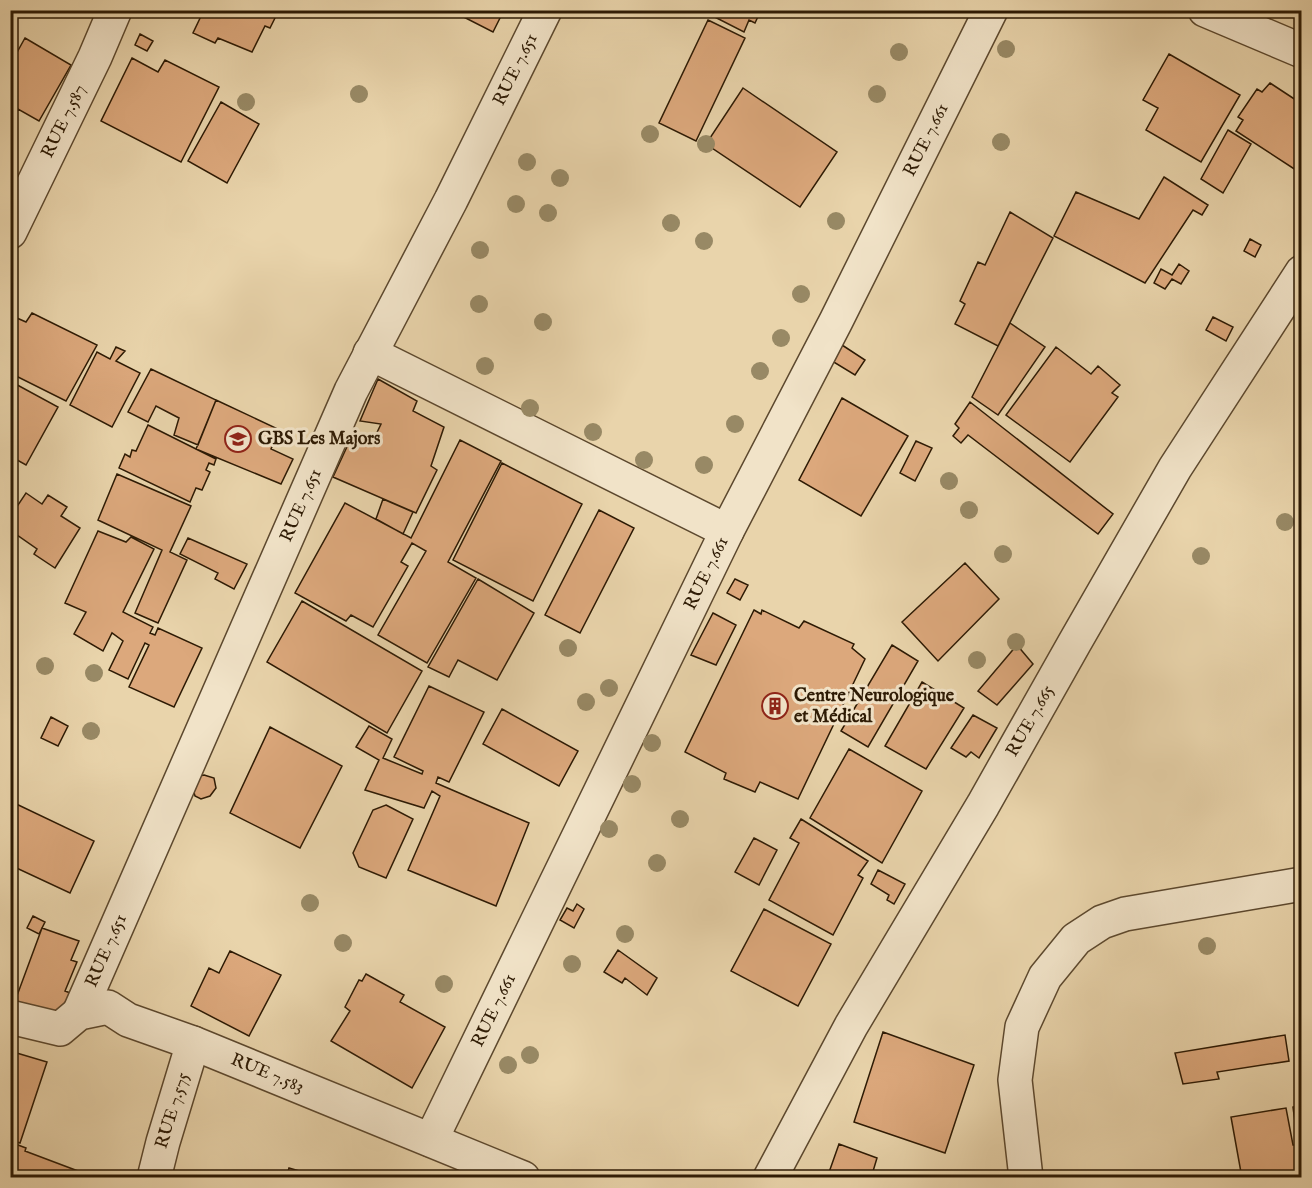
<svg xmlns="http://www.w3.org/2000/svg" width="1312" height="1188" font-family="'IM FELL English',serif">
<rect width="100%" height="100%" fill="#e9d4ab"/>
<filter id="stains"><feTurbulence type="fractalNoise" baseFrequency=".00333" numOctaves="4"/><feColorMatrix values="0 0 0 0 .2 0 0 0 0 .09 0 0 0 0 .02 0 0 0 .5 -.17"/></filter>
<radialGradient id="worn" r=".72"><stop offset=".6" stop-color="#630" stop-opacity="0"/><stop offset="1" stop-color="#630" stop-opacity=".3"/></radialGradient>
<path fill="#dca87c" stroke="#2d1a04" stroke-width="1.5" d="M201,10H276L278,12L270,28L265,26L252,52L218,38L215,43L193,33L203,12Z
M450,10H504L493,32Z
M701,10H761L755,23L749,20L744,32Z
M708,20L745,38L696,141L659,123Z
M140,34L153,41L147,51L135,45Z
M25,38L71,65L39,121L18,109L10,124V65Z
M1169,54L1240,95L1201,162L1146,130L1158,108L1143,100Z
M132,58L158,72L165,60L219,87L181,162L101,121Z
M1270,83L1302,104V174L1236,131L1243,120L1238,117L1257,89L1262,92Z
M743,88L837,152L800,207L706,144Z
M221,102L259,124L227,183L188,161Z
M1228,130L1251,144L1223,193L1201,179Z
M1164,177L1208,205L1202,215L1193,210L1145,283L1054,236L1076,192L1139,219Z
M1010,212L1053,238L998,346L955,324L965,304L960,301L978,262L985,265Z
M1250,239L1261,245L1255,257L1244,251Z
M1179,264L1189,271L1181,284L1172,279L1165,289L1154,283L1161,269L1172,275Z
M32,313L97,345L66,401L10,373V353L13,349L10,348V315L26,322Z
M1213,317L1233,327L1226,341L1206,330Z
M1010,323L1045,347L998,415L972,397Z
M842,345L865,360L855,375L832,361Z
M116,347L125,351L116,361L140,373L112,427L70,405L97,352L110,359Z
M1056,347L1091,374L1098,366L1120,385L1112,393L1118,397L1070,462L1006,415Z
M151,369L216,400L198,445L174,435L179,418L156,406L148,422L128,412Z
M378,379L417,401L413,411L444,427L431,466L437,470L416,513L333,477L352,436L371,445L381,424L360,421Z
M10,381L58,407L26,465L10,456Z
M842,398L908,436L861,516L799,480Z
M216,400L280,430L271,449L293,459L281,484L196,449Z
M970,402L1113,514L1098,534L968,435L961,443L953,436L959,428L955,424Z
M148,425L216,459L214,465L209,463L206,470L210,472L202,490L196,488L190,502L119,468L125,454L130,457L132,450L136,451Z
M460,440L501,461L448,562L476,578L427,663L378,635L426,551L412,543L401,562L408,566L373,627L351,615L346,621L295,593L345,503L411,538Z
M916,441L932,448L915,481L900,473Z
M502,463L582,504L533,601L453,560Z
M117,474L191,506L170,552L187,560L158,623L135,613L162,550L98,520Z
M26,493L42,504L48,495L67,507L61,516L80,528L55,568L34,554L37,549L10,530V517Z
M383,499L413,512L403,534L376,519Z
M599,510L634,528L580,633L545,615Z
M98,531L126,542L131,537L154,549L123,612L153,627L150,633L155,635L158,628L202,648L174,707L129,687L149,645L145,643L128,679L109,670L123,641L112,633L103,651L74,634L86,612L65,603Z
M188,538L247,564L234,589L215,579L218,573L180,554Z
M965,563L999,599L938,661L902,622Z
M478,579L534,613L497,680L458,660L449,677L428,667Z
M735,579L748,585L740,600L727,593Z
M302,601L422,671L387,733L267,662Z
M754,610L761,614L762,610L799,628L804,621L854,644L852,648L865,659L798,799L760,782L755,792L724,779L726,773L685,752Z
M713,613L736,625L716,665L691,655Z
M892,645L918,661L868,747L841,731Z
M1017,645L1033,664L997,705L978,691Z
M922,682L964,708L926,769L885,746Z
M429,686L484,712L449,782L438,777L436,783L529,823L496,906L408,870L440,796L432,791L424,808L365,790L379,760L356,747L369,726L392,739L383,758L422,774L423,771L394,757Z
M502,709L578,751L559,786L483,744Z
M973,715L997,728L979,758L971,752L966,757L951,748Z
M51,717L68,726L58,746L41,738Z
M270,727L342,766L300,848L230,813Z
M849,749L922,791L882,863L810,818Z
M204,775L214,778L216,788L210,796L201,799L195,796L192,786L195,777Z
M10,801L94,841L70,893L10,865Z
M386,805L413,819L386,878L359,867L353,853L373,810Z
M801,819L868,861L858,875L863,878L833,935L769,900L799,843L790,838Z
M754,838L777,850L759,885L735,872Z
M878,870L905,884L894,904L887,900L889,895L871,884Z
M577,904L584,909L574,928L560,920L567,908L573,911Z
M764,909L831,944L798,1006L731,971Z
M33,916L45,922L39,934L27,928Z
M42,928L79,941L71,960L77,962L65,991L73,994L66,1020L15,1001Z
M618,950L657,978L647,995L625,978L622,983L604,972Z
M230,951L281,975L249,1036L191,1006L209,968L219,973Z
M366,974L404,995L400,1002L445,1027L412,1088L331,1041L350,1011L345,1007L359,980L362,981Z
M883,1032L974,1065L945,1153L854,1122Z
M1285,1035L1289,1061L1217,1072L1219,1079L1183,1084L1175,1053Z
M10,1051L47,1062L20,1143L10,1140Z
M1302,1105V1178H1242L1231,1117L1286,1108L1293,1145H1298L1293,1107Z
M10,1142L26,1148L25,1151L78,1171L75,1178H10Z
M839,1144L877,1158L871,1178H827Z
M289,1168L303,1172L302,1178H286Z
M945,1173H982V1178H945Z"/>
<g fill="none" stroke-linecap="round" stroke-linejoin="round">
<defs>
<g id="street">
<path d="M1205,10L1302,51"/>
<path id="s1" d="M10,232L95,57L115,10"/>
<path d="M370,353L727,531"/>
<path id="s2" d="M79,1013L351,391L451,200L545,10"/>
<path id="s3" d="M10,1017L60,1029L79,1013L108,1007L128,1020L193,1043L523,1178"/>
<path id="s4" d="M431,1140L727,531L836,321L991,10"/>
<path id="s5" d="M154,1178L163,1142L193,1043"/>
<path id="s6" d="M770,1178L851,1026L983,805L1075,642L1175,468L1302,272"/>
<path d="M1026,1178L1015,1080L1022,1027L1045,977L1076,939L1102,922L1125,914L1302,884"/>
</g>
</defs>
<use href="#street" stroke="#5c482e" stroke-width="36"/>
<use href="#street" stroke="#f1e3c8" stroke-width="33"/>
</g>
<g fill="#988965">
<circle cx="1006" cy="49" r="9"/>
<circle cx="899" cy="52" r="9"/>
<circle cx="359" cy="94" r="9"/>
<circle cx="877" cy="94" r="9"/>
<circle cx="246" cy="102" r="9"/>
<circle cx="650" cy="134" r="9"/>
<circle cx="1001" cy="142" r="9"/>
<circle cx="706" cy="144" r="9"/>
<circle cx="527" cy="162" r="9"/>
<circle cx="560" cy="178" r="9"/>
<circle cx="516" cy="204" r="9"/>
<circle cx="548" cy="213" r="9"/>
<circle cx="836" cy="221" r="9"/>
<circle cx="671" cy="223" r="9"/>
<circle cx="704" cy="241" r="9"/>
<circle cx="480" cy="250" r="9"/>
<circle cx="801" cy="294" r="9"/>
<circle cx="479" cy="304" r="9"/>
<circle cx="543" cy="322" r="9"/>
<circle cx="781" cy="338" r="9"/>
<circle cx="485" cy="366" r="9"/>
<circle cx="760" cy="371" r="9"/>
<circle cx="530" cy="408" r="9"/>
<circle cx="735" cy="424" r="9"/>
<circle cx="593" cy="432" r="9"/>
<circle cx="644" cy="460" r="9"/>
<circle cx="704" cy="465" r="9"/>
<circle cx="949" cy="481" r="9"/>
<circle cx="969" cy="510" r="9"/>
<circle cx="1285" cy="522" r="9"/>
<circle cx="1003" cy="554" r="9"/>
<circle cx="1201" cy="556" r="9"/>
<circle cx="1016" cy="642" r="9"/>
<circle cx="568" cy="648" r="9"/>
<circle cx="977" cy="660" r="9"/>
<circle cx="45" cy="666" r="9"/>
<circle cx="94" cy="673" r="9"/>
<circle cx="609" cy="688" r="9"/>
<circle cx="586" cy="702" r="9"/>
<circle cx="91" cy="731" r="9"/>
<circle cx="652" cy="743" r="9"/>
<circle cx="632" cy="784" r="9"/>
<circle cx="680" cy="819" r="9"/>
<circle cx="609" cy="829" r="9"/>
<circle cx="657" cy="863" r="9"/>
<circle cx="310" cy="903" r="9"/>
<circle cx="625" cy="934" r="9"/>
<circle cx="343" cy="943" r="9"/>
<circle cx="1207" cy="946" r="9"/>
<circle cx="572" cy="964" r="9"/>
<circle cx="444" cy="984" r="9"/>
<circle cx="530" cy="1055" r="9"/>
<circle cx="508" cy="1065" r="9"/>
</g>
<defs>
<symbol id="school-ring" viewBox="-11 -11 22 22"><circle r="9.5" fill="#f1e3c8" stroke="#8f2418" stroke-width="1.5"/><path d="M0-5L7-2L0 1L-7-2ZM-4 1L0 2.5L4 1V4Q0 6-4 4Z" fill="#8f2418"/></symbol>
<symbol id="building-ring" viewBox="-11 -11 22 22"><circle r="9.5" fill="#f1e3c8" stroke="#8f2418" stroke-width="1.5"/><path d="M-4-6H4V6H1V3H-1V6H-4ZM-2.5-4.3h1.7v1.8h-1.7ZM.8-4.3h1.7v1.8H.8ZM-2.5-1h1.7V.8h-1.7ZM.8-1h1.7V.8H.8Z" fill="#8f2418"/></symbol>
</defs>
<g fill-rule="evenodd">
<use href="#school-ring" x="223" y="424" width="30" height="30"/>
<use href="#building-ring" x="760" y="691" width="30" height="30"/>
</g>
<g text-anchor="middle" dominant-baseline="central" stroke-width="6" stroke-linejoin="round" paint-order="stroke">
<g font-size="18" fill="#2d1a04" stroke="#f1e3c8">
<text stroke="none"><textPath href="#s2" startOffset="1040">RUE 7.651</textPath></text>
<text stroke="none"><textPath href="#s1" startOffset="123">RUE 7.587</textPath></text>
<text stroke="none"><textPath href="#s4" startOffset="1116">RUE 7.661</textPath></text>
<text stroke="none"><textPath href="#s2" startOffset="554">RUE 7.651</textPath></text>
<text stroke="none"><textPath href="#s4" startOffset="630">RUE 7.661</textPath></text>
<text stroke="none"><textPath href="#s6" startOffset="526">RUE 7.665</textPath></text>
<text stroke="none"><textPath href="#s2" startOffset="68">RUE 7.651</textPath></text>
<text stroke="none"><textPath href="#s4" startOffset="144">RUE 7.661</textPath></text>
<text stroke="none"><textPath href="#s3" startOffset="279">RUE 7.583</textPath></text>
<text stroke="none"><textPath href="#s5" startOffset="70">RUE 7.575</textPath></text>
</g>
<g font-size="18" font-weight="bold" fill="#2d1a04" stroke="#f1e3c8" text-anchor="start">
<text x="258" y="439">GBS Les Majors</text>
<text x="794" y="696">Centre Neurologique<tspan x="794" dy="21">et Médical</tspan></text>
</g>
</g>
<rect width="1312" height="1188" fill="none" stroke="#e9d4ab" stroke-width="36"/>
<rect x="12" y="12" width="1288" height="1164" fill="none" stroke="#2d1a04" stroke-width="3"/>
<rect x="18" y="18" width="1276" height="1152" fill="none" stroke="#2d1a04" stroke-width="1.5"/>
<rect width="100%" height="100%" filter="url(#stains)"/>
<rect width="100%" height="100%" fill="url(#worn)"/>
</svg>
